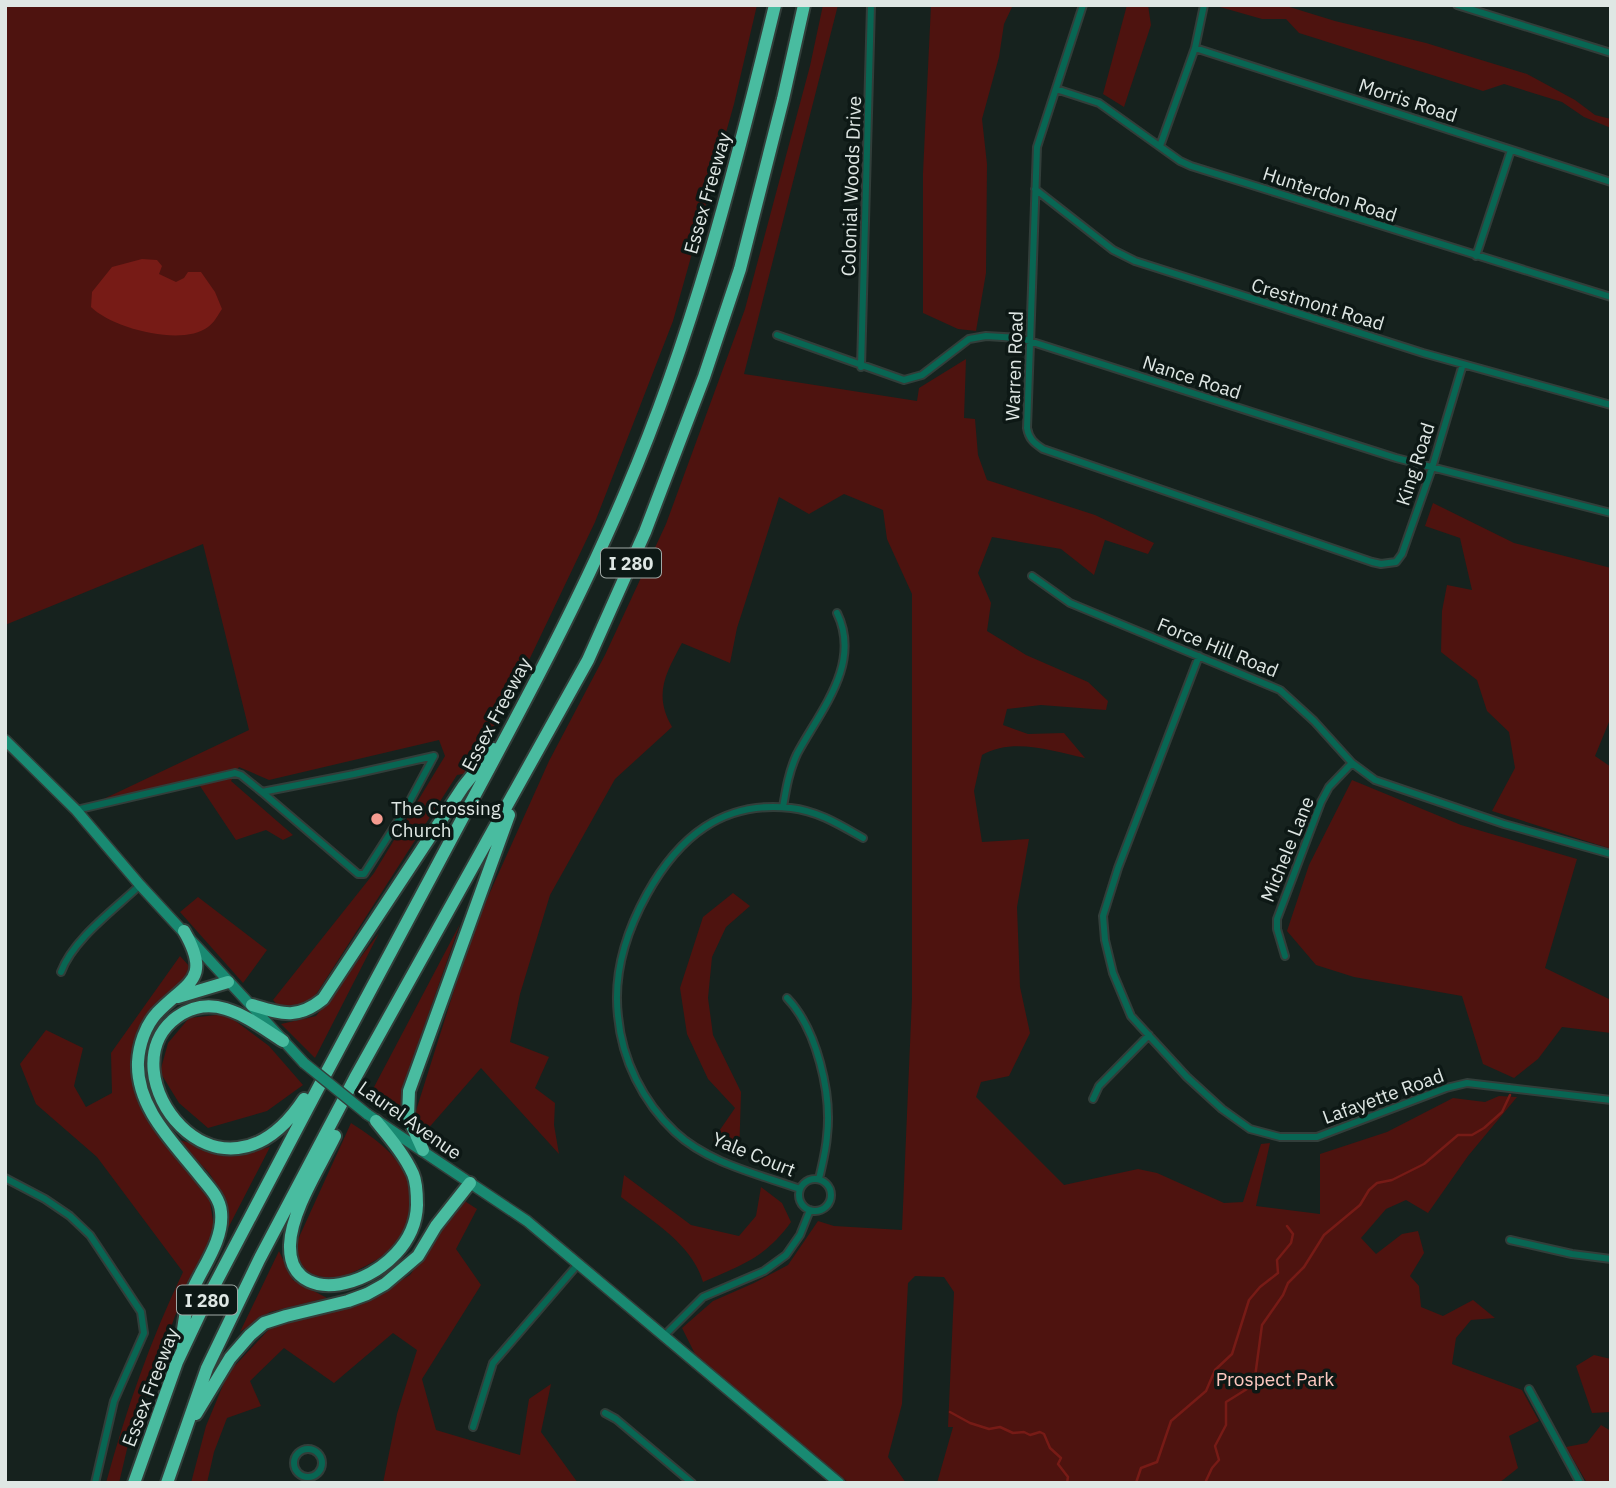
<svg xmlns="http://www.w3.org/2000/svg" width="1616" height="1488" font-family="'IBM Plex Sans',sans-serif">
<rect width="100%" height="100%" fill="#16221e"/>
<path fill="#4e130f" d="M5,5H757L734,104L673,321L595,522L530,658L469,773L457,775L308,1007H279L273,1000L374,873L445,756L439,740L269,780L239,767L231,781L293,835L283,840L266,830L236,840L196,780L93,804L249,730L203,544L5,625Z
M823,5H838L744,374L917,401L919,388L966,359L964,418L975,419L978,455L987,480L1095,515L1154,543L1148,554L1105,540L1094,575L1061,549L992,537L978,573L991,603L987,631L1026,655L1088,682L1108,701L1106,710L1041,705L1007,709L1003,725L1028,734L1064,733L1085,758C1052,751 1013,737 982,755L974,791L982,842L1029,839L1017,907L1020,987L1030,1033L1009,1076L981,1082L976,1097L1064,1185L1138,1169L1157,1173L1224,1203L1243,1202L1261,1144L1270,1143L1256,1206L1320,1214V1154L1387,1132L1453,1098L1485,1102L1499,1096L1517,1097L1468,1156L1428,1213L1406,1200L1386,1209L1361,1238L1376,1254L1402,1234L1418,1231L1424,1253L1410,1276L1419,1286L1421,1307L1443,1316L1473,1300L1495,1318L1471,1320L1456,1338L1452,1364L1522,1390L1539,1421L1509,1436L1518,1468L1499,1483H937L953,1427H948L954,1292L944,1277L915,1276L908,1283L902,1404L888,1457L906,1483H849L696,1356L682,1328L713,1301L754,1283L788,1265L818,1221L834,1226L902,1230L912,998V594L887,539L883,510L844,494L809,514L779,497L737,628L730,663L682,643C666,673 653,694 672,727L615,779L550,895L520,994L510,1042L549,1057L535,1088L555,1103L554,1125L559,1154L481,1068L426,1131L417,1126L414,1117L473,930L549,761L605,655L666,524L745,309L810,66Z
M931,5H1013L1004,24L999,57L982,119L987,164L986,273L976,331L958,329L923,313V173Z
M1127,5H1148L1151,25L1124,107L1103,94Z
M1213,5H1283L1335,21L1426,43L1527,74L1575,100L1595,115L1611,119V128L1584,117L1562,102L1504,84L1483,91L1299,33L1286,19H1262Z
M1433,503L1514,543L1611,568V717L1595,756L1611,767V849L1492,811L1515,768L1509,732L1487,711L1477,680L1441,652L1442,611L1447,585L1472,590L1460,538L1425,526Z
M1352,780L1461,825L1577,859L1545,968L1611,1000V1033L1562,1027L1538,1059L1514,1078L1483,1064L1462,996L1354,977L1316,965L1287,931L1309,865Z
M733,893L750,906L726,927L712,957L708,998L713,1035L741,1092L739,1158L713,1140L735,1108L708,1079L687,1034L680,988L703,917Z
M198,897L267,950L243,983L180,912Z
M460,924L403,1087L402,1122L379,1108L373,1089Z
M379,933L315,1058L281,1024L316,1016Z
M180,956L190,967L191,974L142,1027L133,1079L209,1195L215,1234L175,1316L127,1449L119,1483H106C126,1410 150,1341 183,1272L97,1157L36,1104L20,1064L46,1030L83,1048L74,1086L86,1107L112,1093L111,1053Z
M226,1014L269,1046L303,1085L267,1111L208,1128L179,1103L160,1072L168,1043L189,1018Z
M351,1123C371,1136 394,1151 405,1174C414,1194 411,1223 400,1241C392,1253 355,1273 341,1277C334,1279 316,1277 310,1273C300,1266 298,1257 295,1246Z
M177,1139L230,1156L270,1147L225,1234L224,1196L209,1173Z
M624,1175L691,1225L739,1236L756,1216L761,1187L782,1203L791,1222C765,1258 742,1265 703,1282C692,1244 651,1220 621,1197Z
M463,1200L477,1209L456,1249L481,1285L422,1379L436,1430L520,1455L529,1399L551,1384L541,1432L578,1483H383L397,1414L417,1350L393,1333L334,1383L284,1348L250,1381L261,1406L227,1418L214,1452L207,1483H191L206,1426L228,1373L272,1326L363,1303L410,1275Z
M279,1251L293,1280L327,1298L270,1312L240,1332Z
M1594,1355L1611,1359V1412L1592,1413L1576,1366Z
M1601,1425L1611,1431V1483H1587L1566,1447L1587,1443Z"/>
<path fill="#771b16" d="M142,259L157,260L162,266L159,274L176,282L184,278L188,272H201L215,292L222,309C218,315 214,323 208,327C182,347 112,328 91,307L92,292L112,267Z"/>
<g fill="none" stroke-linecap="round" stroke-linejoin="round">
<path stroke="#771b16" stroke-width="2.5" d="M950,1412L970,1423L989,1429L1000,1427L1013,1433L1024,1432L1030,1435L1040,1432L1044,1434L1050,1448L1061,1458L1058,1464L1068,1477L1067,1483
M1136,1483L1141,1468L1157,1462L1171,1421L1206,1391L1215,1370L1232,1354L1249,1300L1260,1287L1278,1273L1277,1260L1291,1243L1293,1234L1287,1226
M1205,1483L1212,1468L1219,1460L1215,1446L1226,1425V1402L1247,1389L1255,1377L1262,1325L1283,1295L1288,1283L1304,1267L1324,1235L1360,1205L1369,1190L1377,1183L1392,1180L1424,1164L1458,1135H1472L1484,1128L1502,1112L1510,1095"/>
<defs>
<path id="minor" d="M1083,5L1037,147L1027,428C1029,439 1034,443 1043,449L1372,562L1381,564L1396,562L1402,554L1432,468L1463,364
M1457,5L1611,53
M1195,48L1611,182
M1056,89L1099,103L1180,161L1191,166L1611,297
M1160,146L1195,48L1204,5
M1035,189L1113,250L1135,261L1423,353L1611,405
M1476,256L1511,150
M777,335L904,380L922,375L969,339L986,336L1020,338L1396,458L1611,513
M861,367L871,5
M1032,576L1070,603L1280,690L1314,721L1352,763L1375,780L1504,824L1611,854
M1199,656L1118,868L1103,916L1105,940L1113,973L1131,1016L1187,1077L1222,1109L1250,1129L1280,1137H1317L1446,1088L1467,1083L1611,1100
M434,756L405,810L364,874H358L262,792L354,774Z
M783,807C786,789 789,771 797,754C820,711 862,664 837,613
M76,810L235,773L241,775L262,792
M1285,956L1277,929V919L1321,802L1329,787L1352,763
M61,972C73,939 115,909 140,885
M787,998C817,1029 832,1094 827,1136C826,1151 822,1165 819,1179
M1093,1099L1099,1086L1149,1035
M5,1178L45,1199L70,1216L90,1235L141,1312L144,1333L114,1401L95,1483
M799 1195a16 16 0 1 1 32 0a16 16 0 1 1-32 0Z
M800,1189C758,1174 708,1163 675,1132C643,1102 622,1060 618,1016C613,973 626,932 647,894C678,838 722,800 791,808C818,811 840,825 863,838
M1510,1240L1572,1254L1611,1259
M665,1335L703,1297L764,1271L786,1255L800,1235L810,1210
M1529,1389L1580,1483
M605,1413L616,1419L692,1483
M473,1427L493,1363L579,1263
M294 1463a14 14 0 1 1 28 0a14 14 0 1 1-28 0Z"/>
<path id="secondary" d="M5,740L76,810L140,885L304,1063
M367,1114L527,1221L839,1483"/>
<path id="motorway" d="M178,997L228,982
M252,1005C282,1014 297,1020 323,999L463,787L493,749
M283,1041C250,1020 215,990 177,1017C103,1070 219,1228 304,1099
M335,1136C320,1167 291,1211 290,1245C288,1320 415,1280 417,1205C417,1195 417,1183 413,1174C404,1154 389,1137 376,1121
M423,1150L408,1117L409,1091L509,815
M181,1343C184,1326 185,1306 192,1291C203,1266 224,1240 221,1212C220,1198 209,1187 200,1176C174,1143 136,1108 138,1062C139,1045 145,1026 157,1013C188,981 212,980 184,931
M196,1414L230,1358L250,1335L264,1323L286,1316L348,1301L367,1294L385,1284L418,1256L436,1226L470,1183
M134,1483L177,1362L204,1305C281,1157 360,1009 439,862C504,740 572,619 626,491C693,335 735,170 775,5
M167,1483L207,1368L259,1260L355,1078L588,660L645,532L704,377L740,269L783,99L804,5"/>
</defs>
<use href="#minor" stroke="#323e3a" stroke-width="10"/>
<use href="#secondary" stroke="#323e3a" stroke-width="13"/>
<use href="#motorway" stroke="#323e3a" stroke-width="16"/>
<use href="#minor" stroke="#086653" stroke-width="6"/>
<use href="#secondary" stroke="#198a72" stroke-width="10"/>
<use href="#motorway" stroke="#49bca0" stroke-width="12"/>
<defs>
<path id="secondary-bridge" d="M304,1063L367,1114"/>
</defs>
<use href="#secondary-bridge" stroke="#323e3a" stroke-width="13" stroke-linecap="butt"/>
<use href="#secondary-bridge" stroke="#198a72" stroke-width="10"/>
</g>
<circle fill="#f59c90" stroke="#0d1815" stroke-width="2.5" cx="377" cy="819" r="7"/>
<g text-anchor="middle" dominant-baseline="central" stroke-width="7" stroke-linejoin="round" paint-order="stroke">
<g fill="#0d1815" stroke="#a0a9a6" stroke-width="2">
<rect x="601" y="548.5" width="60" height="29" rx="5"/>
<rect x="177" y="1285.5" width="60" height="29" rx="5"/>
</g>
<g font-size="18" font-weight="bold" fill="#dfe7e4">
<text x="631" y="563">I 280</text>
<text x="207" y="1300">I 280</text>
</g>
<g font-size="19" fill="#dfe7e4" stroke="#0d1815">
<text transform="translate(1408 100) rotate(18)">Morris Road</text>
<text transform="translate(851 186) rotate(-88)">Colonial Woods Drive</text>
<text transform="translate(707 193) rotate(-74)">Essex Freeway</text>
<text transform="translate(1330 194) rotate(18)">Hunterdon Road</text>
<text transform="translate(1318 304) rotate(17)">Crestmont Road</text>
<text transform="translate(1014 366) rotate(-88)">Warren Road</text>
<text transform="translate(1192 377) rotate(18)">Nance Road</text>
<text transform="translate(1415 464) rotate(-72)">King Road</text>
<text transform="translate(1218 647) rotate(22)">Force Hill Road</text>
<text transform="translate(496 714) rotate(-62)">Essex Freeway</text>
<text transform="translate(1287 849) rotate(-68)">Michele Lane</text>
<text transform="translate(1383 1096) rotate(-20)">Lafayette Road</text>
<text transform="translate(410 1120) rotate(35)">Laurel Avenue</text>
<text transform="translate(754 1154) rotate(22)">Yale Court</text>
<text transform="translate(150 1387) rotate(-69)">Essex Freeway</text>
</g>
<g font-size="19" fill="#dfe7e4" stroke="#0d1815" text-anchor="start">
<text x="391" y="808">The Crossing<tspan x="391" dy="22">Church</tspan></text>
</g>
<g font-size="19" fill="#fec8c0" stroke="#0d1815">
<text x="1275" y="1379">Prospect Park</text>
</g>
</g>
<rect width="1616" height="1488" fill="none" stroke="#dfe7e4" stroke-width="14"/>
</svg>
